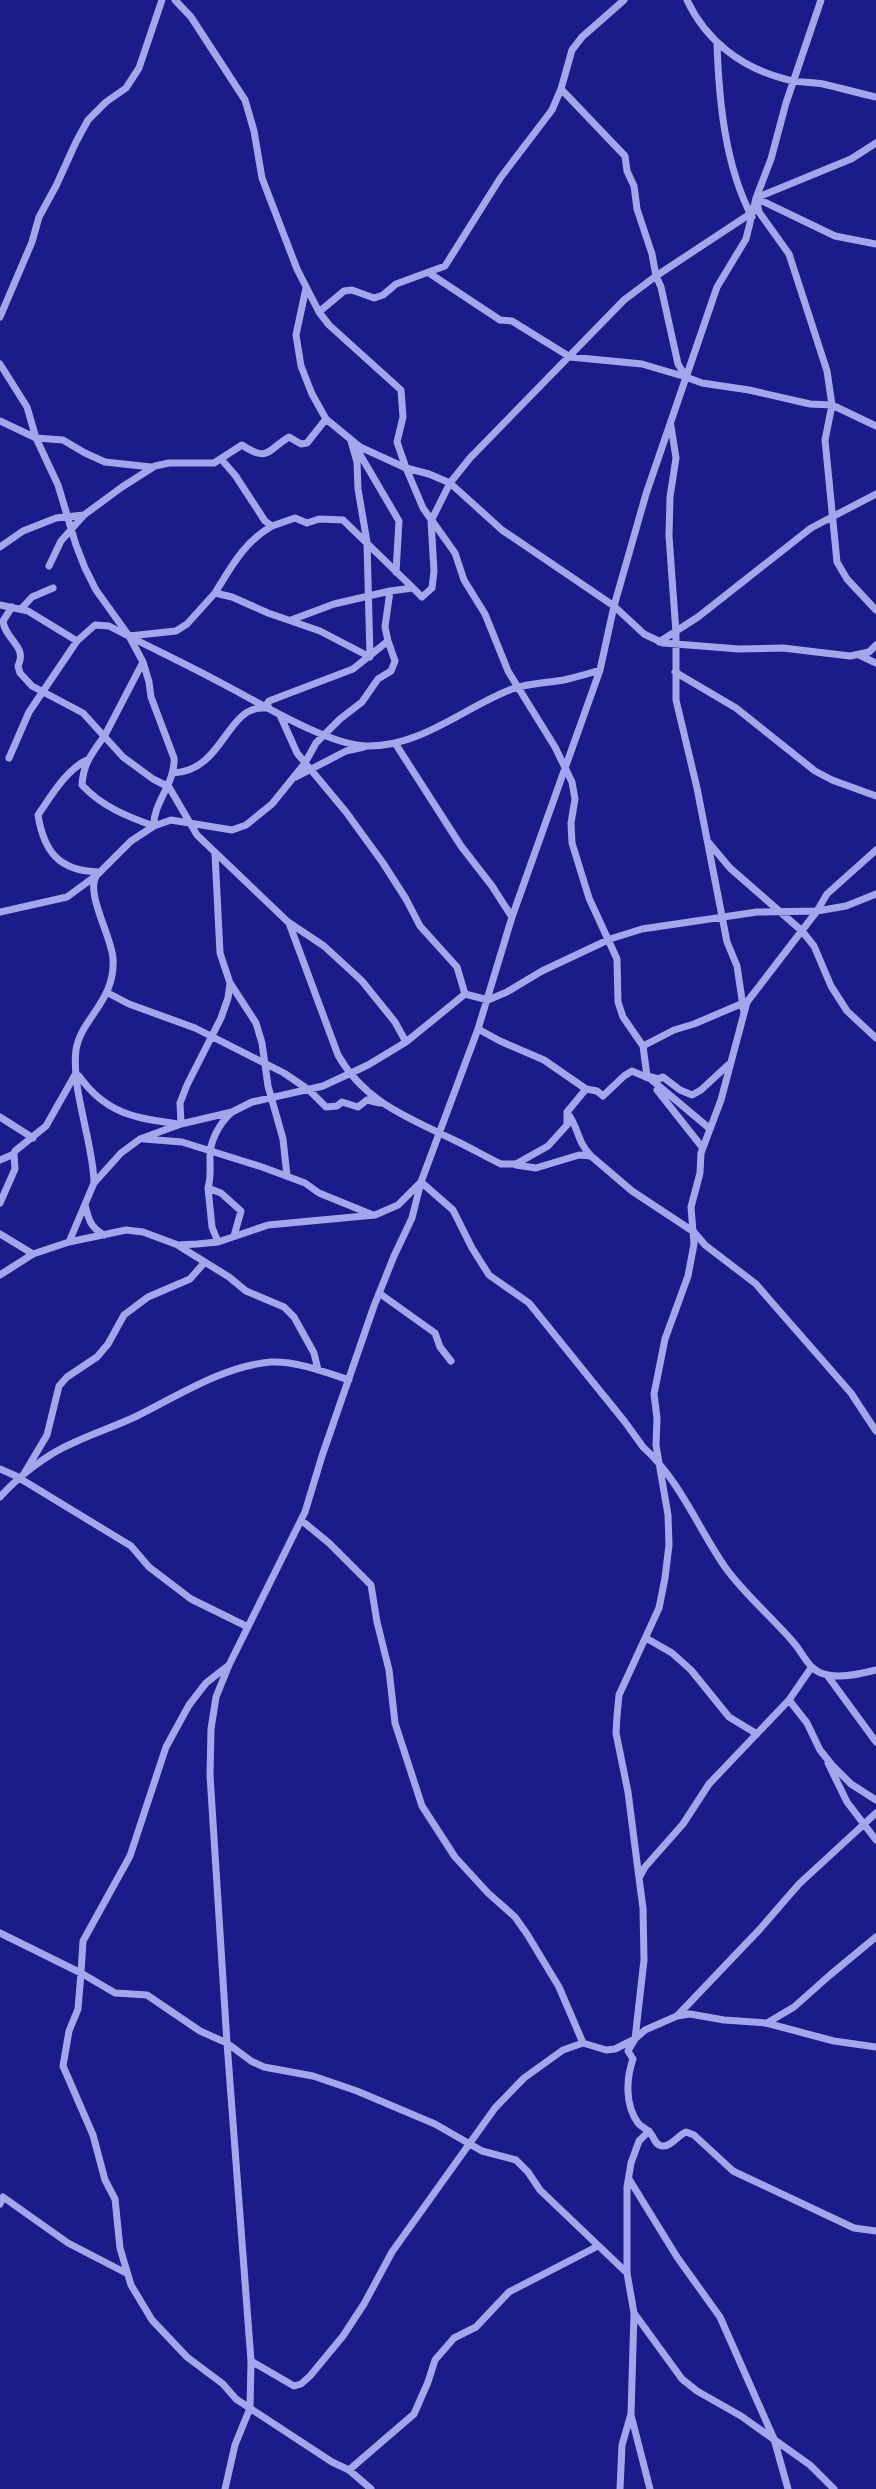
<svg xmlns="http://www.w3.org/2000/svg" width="876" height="2489" font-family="Jost,sans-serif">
<rect width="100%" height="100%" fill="#1b1c89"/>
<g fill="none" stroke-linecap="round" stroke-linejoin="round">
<path stroke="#a4a6ec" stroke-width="7" d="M175,0L191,17L245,100L254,131L262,178L297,269L319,312L329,325L401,390L403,417L397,442L406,468L423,508L455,553L464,580L485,614L508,671L555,747L572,782L575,799L571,823L572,843L589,898L617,959L618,1002L623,1017L643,1046L647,1076
M687,0C706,41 742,68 785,79C797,83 811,82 823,84C841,88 858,93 876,97
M717,44C719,101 725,166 752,217
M561,89L625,156L627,171L634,186L637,209L652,254L656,276L661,287L678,364L686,377L702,383L749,390L810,404L832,405L876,426
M876,143L851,159L756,198L759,212L789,254L827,371L832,405L825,440L837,562L847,579L876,610
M756,198L835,236L876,244
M429,273L500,320L512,321L570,357L642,364L686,377
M306,288L296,335L301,366L312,394L326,419L360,447L406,468L429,474L450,483L502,530L614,606L644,634L663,643L739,649L783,648L850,656L869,652L876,645
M319,312L344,291L352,290L374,298L383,295L396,284L445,266L501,177L552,110L561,89L572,50L582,37L624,0
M0,317L32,242L39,217L56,186L76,142L88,120L106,102L126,88L139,68L162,0
M0,364L27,407L36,438L58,485L76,545L85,568L96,590L129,636L143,662L149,682L151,697L174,758C176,782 152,805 154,826
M0,421L36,438L63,440L85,453L105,462L151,467
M671,426L676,458L670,497L669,536L676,633V700L697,788L727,942L737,966L744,1013
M355,446L399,521L396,572
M221,459L235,475L265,521L272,526L295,518L307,523L319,519L343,520L413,588
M0,547L23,531L56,518L84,515L122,487L155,466L169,463H214L242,445C269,463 267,450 289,437L301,444L307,443L326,419
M49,566L61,541L84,515
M215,593C231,567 244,542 272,526
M0,605L28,611L77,641L95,625L109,626C147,646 186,664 223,684C258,702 331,747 369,746C422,746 465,707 512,689C529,683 546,683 564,680C576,677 588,674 600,670
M12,607L3,621C5,640 28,646 18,666L20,673L32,686L83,713L123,757L153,779L169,787L197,835L288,922L324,946L362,981L395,1022L406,1042
M21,609L32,597L53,588
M291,620L334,604L390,591
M129,636L176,631L187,624L215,593L232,597L268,613L320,631L370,657L367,542L358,489L357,462L351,441
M659,642L698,617L811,528L876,494
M859,655L876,663
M143,662L105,735C93,752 83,763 82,785C101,806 128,817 154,826
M675,672L736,708L815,771L832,780L876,796
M269,708L267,704L269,701L353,669L388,641L385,627L390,591L413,588L422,597L432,588L434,571L431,521L450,483L470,458L624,300L656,276L753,212
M280,715L297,753L346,812L383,863L406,899L420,926L457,967L465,994
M395,743L461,846L492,886L512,917
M9,758L29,712L77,641
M87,760C66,770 51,796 38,815C44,852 59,871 99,872
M173,773C224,771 226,705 265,708
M296,777L346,751L364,747
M709,843L730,868L802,931L814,946L831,986L847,1011L876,1038
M215,854L220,953L230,983L256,1023L262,1043L268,1086L283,1139L287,1176
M0,912L67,897L97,875L131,841L154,826L171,820L232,830L246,825L272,804L305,763L316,743L340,719L362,702L378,679L391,671L395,661L388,641
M289,923L338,1055C365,1103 410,1118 456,1141C471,1148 486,1157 501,1164H516L548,1146L567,1125V1112L586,1089L544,1060L500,1041L478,1029
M108,993L129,1004L195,1028L284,1073L309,1090L326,1107L337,1106L342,1102L358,1107L367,1100L380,1103
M643,1046L674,1030L694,1024L741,1004
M79,1076C106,1114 135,1118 178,1124
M586,1089L597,1091L603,1096L624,1076L632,1071L648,1078
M657,1090L702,1147
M567,1112C579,1128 577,1142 591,1156
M231,1113C219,1124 209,1142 210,1159C210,1170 211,1178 208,1188L221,1193L241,1211L234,1236
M0,1117L33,1138
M181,1124L180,1103L187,1085L221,1018L228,998L230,983
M709,1128L647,1076L659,1079L663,1077L680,1090L692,1095L701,1090L728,1065
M144,1139L182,1142L262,1167L305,1183L319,1193L373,1215
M0,1160L14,1154L15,1151L46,1126L76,1073
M516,1165L536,1168L579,1155L591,1156L632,1191L694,1232L705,1245L756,1284L768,1298L851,1393L876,1431
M94,1182C93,1142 71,1089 76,1050C81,1018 116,1001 113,958C111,935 86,895 96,876
M208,1188L212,1227L218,1242
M0,1203L15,1169L14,1154
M85,1205C89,1220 90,1227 104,1235
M0,1234L33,1254
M69,1242L94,1183L121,1153L140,1139L181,1124L232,1112L252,1102L323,1086L368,1065L406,1042L465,994L488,1000L507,992L542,971L610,939L642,929L757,912L817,911L846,906L876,894
M179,1246L229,1277L246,1291L284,1307L294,1317L314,1353L318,1370
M0,1275L33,1254L69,1242L126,1230L143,1232L178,1245L197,1244L218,1242L268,1225L375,1215L398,1205L421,1182L453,1210L472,1248L489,1275L529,1303L625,1422L643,1447C679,1479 698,1528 725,1567C745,1595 772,1617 794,1643C805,1656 809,1672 828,1675C844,1678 861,1674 876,1670
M379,1293L435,1333L440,1347L451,1361
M0,1469L16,1476L131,1546L149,1567L191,1599L248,1627
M25,1472L47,1435L59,1386L67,1377L97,1357L108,1344L124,1315L148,1297L190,1279L204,1263
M0,1497C19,1476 47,1454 73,1443C94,1433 116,1426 137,1416C179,1395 224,1366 271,1362C297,1361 325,1372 349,1380
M301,1520L329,1543L371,1585L377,1622L389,1670L395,1723L422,1806L455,1857L488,1893L515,1917L527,1934L559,1987L583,2043
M646,1638L672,1653L691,1670L729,1717L757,1734
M811,1668L789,1700L709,1784L683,1824L645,1867L639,1878L643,1908L644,1960L635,2039L628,2051L633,2059C626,2079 625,2105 638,2123C642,2128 648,2129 651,2134C655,2139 655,2145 662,2146C671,2147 678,2135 686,2132L694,2135L733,2171L854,2228L876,2231
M827,1675L876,1742
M789,1700L807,1723L820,1750L832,1765L851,1784L876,1800
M828,1763L847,1802L876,1840
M639,1878L628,1792L616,1733L617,1716L619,1695L659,1608L665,1578L669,1545L668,1515L656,1445L657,1418L654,1394L665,1339L688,1276L694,1244L691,1207L700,1173L701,1153L721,1100L747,1002L817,911L827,894L876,850
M0,1933L81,1973L83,1941L130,1856L166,1747L189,1705L206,1683L229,1665
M677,2016L760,1929L799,1884L876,1813
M767,2023L794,2007L830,1975L876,1937
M629,2179L677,2257L720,2317L774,2439L788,2489
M0,2204L3,2197L68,2243L126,2273
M634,2313L682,2379L697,2391L741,2416L810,2465L834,2489
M251,2361L294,2386L301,2384L310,2376L343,2336L364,2304L392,2252L495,2108L524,2078L563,2050L583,2043L606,2050L615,2049L635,2039L645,2030L677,2016L690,2014L724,2020L766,2023L834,2041L876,2047
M631,2415L650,2489
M349,2470L414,2414L428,2382L435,2360L454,2338L476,2327L509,2292L598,2246
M225,2489L235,2445L250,2408L251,2361L227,2043L210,1775L211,1729L216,1697L229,1665L305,1512L322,1456L374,1306L394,1256L412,1218L421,1182L478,1029L512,917L600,670L614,606L646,494L717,287L746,239L756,198L771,159L786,103L821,0
M371,2489L349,2470L332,2462L236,2399L223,2384L187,2357L152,2320L131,2285L120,2248L115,2199L105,2180L93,2135L63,2066L69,2031L78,2009L81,1973L115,1993L147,1995L200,2031L227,2043L251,2061L264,2067L313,2076L357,2091L435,2124L482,2151L516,2160L528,2172L540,2190L627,2273
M620,2489L622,2445L631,2414L634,2313L627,2273V2187L631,2163L639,2141L649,2131"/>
</g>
</svg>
